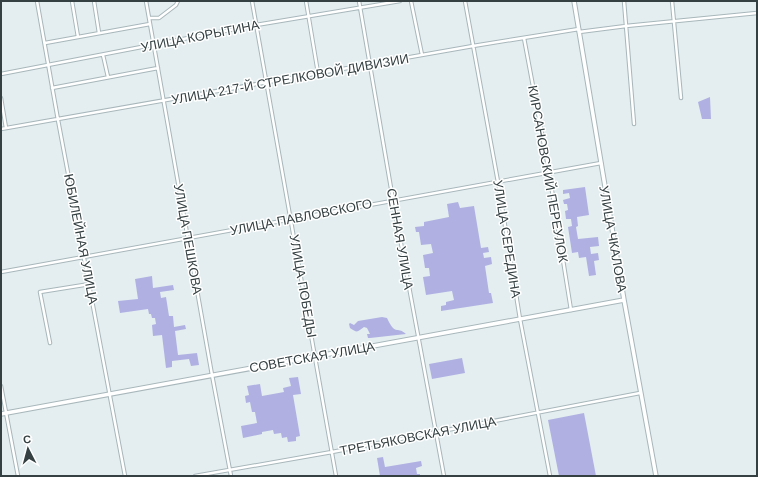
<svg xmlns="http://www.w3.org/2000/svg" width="758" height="477" font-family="Helvetica,sans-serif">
<rect width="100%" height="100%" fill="#e4eef0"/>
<path fill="#b0b1e2" d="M710,97L711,119H702L698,102Z
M585,187L589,215L577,217L578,226L576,227L578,239L598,237L599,246L590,247L591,254L598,253L599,260L594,261L596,275L589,276L586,257L579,258L578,252L572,253L568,227L572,226L571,219H566L565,211L568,210L567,204H564L563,200L570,198L569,193L563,194V190Z
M458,202L460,208L474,206L481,248L488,247L489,252L483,253L484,258L491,257L492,264L485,266L489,293H491L493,303L441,311V306L446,305V302L454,300L452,291L426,295L423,277L430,276L429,268H425L423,255L433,253L431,244L421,245L419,232H416L415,227L424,226V222L449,217L447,204Z
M152,276L153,288L173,285L174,290L160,292L161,298L166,297L169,316H173L174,327L185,325L186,329L175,331L178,355L197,353L199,365L191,366L189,359L172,361V367L166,368L162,335L153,336L152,325L156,324L155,318H152L151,314H149L148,309L120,313L118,301L138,299L135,279Z
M382,317L387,318C396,337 396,325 406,334L370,338H368L367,334H370L367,328L364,327C358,331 358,334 350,328L349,324L350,323L354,325L358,321Z
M462,358L465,373L432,379L429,364Z
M298,377L301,394L293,395L300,436L296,437V441L288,442L287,437L282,438L281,433L274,434L273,430L262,432V434L243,438L241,426L257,423L255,412H252L250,402L246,403L245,396L249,395L247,386L260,384L262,396L284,392L283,388L291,386L289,378Z
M584,413L596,476H559L548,420Z
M383,457L385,467L421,461L422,466L416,468L417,474H420V476H380L377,458Z"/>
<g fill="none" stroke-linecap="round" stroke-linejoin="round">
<defs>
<path id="minor" d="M37,1L58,120L125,476
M72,1L78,37
M94,1L99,33
M146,1L212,375L231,476
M252,1L336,476
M306,1L318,73
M359,1L393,200L444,476
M411,1L422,55
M465,1L498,182L520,319L550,476
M624,1L634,124
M672,1L681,98
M149,18H159L176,5L178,1
M579,32L626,26L757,13
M524,38L549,172L571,310
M45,43L150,24
M103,55L108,77
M1,74L256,25L400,1
M52,88L158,68
M1,98L6,128
M1,129L473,46L579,29
M1,272L601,163
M50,343L40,292L90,284
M1,386L18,476
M195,476L332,452L640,393"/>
<path id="tertiary" d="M574,1L624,300L656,476
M1,414L624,300"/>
</defs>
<use href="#minor" stroke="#a8b7bb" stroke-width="4.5"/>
<use href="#tertiary" stroke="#a8b7bb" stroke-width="5.5"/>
<use href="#minor" stroke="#fff" stroke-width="2.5"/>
<use href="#tertiary" stroke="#fff" stroke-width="3.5"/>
</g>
<g text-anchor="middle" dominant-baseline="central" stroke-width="3" stroke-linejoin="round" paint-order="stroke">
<g font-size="13" fill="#354042" stroke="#fff">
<text transform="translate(200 36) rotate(-11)">УЛИЦА КОРЫТИНА</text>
<text transform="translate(290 79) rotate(-10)">УЛИЦА 217-Й СТРЕЛКОВОЙ ДИВИЗИИ</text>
<text transform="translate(548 174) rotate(80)">КИРСАНОВСКИЙ ПЕРЕУЛОК</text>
<text transform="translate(301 217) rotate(-11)">УЛИЦА ПАВЛОВСКОГО</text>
<text transform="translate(81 239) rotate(79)">ЮБИЛЕЙНАЯ УЛИЦА</text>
<text transform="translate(188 239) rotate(80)">УЛИЦА ПЕШКОВА</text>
<text transform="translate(400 239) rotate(80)">СЕННАЯ УЛИЦА</text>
<text transform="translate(507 239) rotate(81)">УЛИЦА СЕРЕДИНА</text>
<text transform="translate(613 239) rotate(80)">УЛИЦА ЧКАЛОВА</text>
<text transform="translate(303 286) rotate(80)">УЛИЦА ПОБЕДЫ</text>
<text transform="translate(312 357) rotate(-10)">СОВЕТСКАЯ УЛИЦА</text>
<text transform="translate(418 436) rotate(-11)">ТРЕТЬЯКОВСКАЯ УЛИЦА</text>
</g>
</g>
<rect width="758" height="477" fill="none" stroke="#354042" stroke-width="4"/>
<g transform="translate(28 449) rotate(354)" stroke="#ffffff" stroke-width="3" paint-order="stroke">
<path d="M0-3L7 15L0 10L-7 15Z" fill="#354042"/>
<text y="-6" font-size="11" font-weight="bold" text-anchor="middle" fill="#354042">С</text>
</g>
</svg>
